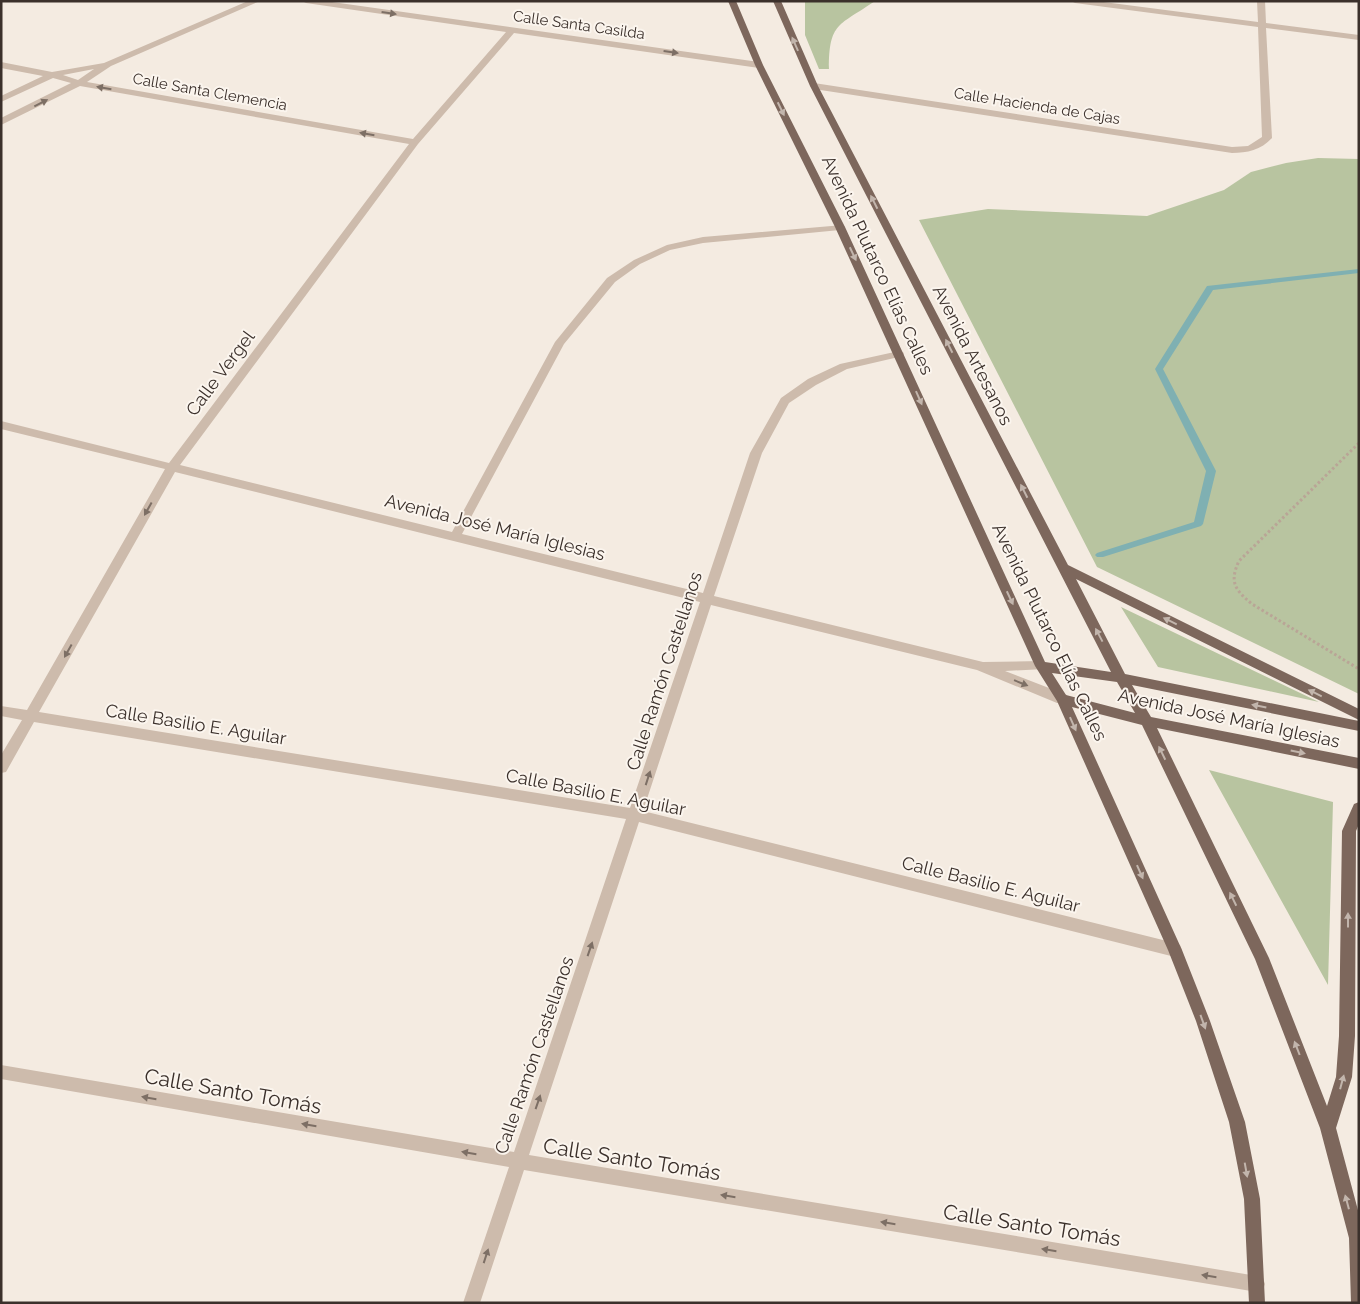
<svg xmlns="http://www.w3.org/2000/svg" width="1360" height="1304" font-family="Raleway,sans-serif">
<rect width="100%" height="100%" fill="#f4ebe1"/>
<path fill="#b8c4a0" d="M805,1H875C839,26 829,22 829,69H819L805,35Z
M1318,158L1359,159V694L1097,567L919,220L988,209L1147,216L1224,190L1251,172L1286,163Z
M1121,607L1319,702L1158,667Z
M1209,770L1333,802L1328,985Z"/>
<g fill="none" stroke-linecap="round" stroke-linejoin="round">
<path fill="#7fb0b2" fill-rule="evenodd" d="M1359,269V273L1213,290L1163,369L1216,471L1203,524L1201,526L1103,557H1097L1095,555L1097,553L1194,522L1206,471L1155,369L1207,286Z"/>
<path stroke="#b9a596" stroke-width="3" stroke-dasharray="2.5 2.5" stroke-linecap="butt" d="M1359,443L1239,561C1229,582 1235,590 1252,604L1359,669"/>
<path fill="#cdbbac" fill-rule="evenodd" d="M248,1H260L111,66L87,82L413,139L506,32L306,3L302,1H325L759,62L763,65L759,68L514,33L418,144L180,465L452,532L555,342L607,278L634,260L667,245L703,237L843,225L845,227L840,230L703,243L670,250L640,264L615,282L564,344L462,534L703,593L750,453L781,398L808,379L840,364L899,351L903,352L904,354L903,356L847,369L816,385L789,403L762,453L714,596L983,662L1041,661L1045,663L1047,666L1045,669L1005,671L1067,695L1068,699L1067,703H1057L977,670L711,605L643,811L1175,943L1180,945L1182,950L1180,955L1175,957L639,822L529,1155L1257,1276L1263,1278L1265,1284L1263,1290L1257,1292L524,1170L480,1303H463L509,1167L1,1079V1065L514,1152L626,819L34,722L6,772L1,773V755L22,720L1,716V706L27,710L165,469L1,429V421L169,463L409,144L80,86L1,125V118L71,83L53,78L1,102V96L43,76L1,68V62L52,72L104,63ZM94,69L78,80L63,75ZM175,472L700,602L630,808L39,712Z
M1071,1H1096L1258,22L1257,1H1265L1266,23L1359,35V40L1266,28L1272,138C1261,150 1247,153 1232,153L814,89L810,86L814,83L1232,147L1248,146L1262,137L1258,27L1075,3Z"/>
<path fill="#7d675c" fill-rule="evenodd" d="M728,1H736L763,65L845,227L1045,662L1111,672L810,86L773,1H781L818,86L1068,565L1359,709V720L1076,579L1125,674L1359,721V731L1132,685L1151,717L1359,758V769L1157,728L1269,958L1327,1106L1336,1077L1339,1036L1342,831L1354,804L1359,802V824L1356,831L1355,1036L1352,1077L1336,1128L1359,1214V1303L1351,1302L1349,1238L1320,1128L1255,959L1142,725L1072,707L1182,950L1210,1021L1245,1122L1260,1199L1265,1303H1249L1244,1199L1229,1122L1196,1021L1168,950L1057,701L1035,666L835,227L755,65ZM1052,673L1117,682L1135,713L1066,695Z"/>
</g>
<defs><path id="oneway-solid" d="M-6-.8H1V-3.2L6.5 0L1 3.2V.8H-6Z" transform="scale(1.25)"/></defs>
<g fill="#7d6f65">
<use href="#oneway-solid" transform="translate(389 13) rotate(8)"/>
<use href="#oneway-solid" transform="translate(671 52) rotate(8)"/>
<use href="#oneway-solid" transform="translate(104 88) rotate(-170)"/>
<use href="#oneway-solid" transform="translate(41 103) rotate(-27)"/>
<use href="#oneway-solid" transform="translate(367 134) rotate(-170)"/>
<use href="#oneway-solid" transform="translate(148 509) rotate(119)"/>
<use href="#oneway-solid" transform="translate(68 651) rotate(119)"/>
<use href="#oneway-solid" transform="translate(1021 683) rotate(22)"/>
<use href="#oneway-solid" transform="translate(648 778) rotate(-72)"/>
<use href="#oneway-solid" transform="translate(590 949) rotate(-71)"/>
<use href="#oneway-solid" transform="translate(149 1098) rotate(-170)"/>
<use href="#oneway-solid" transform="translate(538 1102) rotate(-71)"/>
<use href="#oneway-solid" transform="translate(309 1125) rotate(-170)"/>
<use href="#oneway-solid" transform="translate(469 1153) rotate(-170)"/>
<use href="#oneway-solid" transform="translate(728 1196) rotate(-171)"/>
<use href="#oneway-solid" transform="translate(888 1223) rotate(-171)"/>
<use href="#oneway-solid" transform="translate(1049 1250) rotate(-171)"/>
<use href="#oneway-solid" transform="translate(486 1256) rotate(-72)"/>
<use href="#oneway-solid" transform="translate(1209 1276) rotate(-171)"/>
</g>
<g fill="#c2b5ac">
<use href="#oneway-solid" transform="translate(795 44) rotate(-114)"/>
<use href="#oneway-solid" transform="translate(781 109) rotate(64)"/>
<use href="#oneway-solid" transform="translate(874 202) rotate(-117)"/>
<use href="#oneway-solid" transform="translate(853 254) rotate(65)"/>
<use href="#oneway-solid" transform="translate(949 346) rotate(-117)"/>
<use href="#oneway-solid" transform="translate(919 398) rotate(66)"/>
<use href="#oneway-solid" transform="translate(1024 491) rotate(-117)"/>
<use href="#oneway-solid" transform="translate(1010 598) rotate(65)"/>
<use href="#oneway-solid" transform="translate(1170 621) rotate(-154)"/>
<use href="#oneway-solid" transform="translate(1099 635) rotate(-118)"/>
<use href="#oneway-solid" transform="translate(1315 693) rotate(-154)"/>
<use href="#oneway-solid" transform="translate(1259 706) rotate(-169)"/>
<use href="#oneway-solid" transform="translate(1073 724) rotate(66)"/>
<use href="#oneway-solid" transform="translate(1298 752) rotate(12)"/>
<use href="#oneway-solid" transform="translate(1162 753) rotate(-116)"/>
<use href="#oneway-solid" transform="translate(1140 872) rotate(66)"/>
<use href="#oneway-solid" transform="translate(1233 899) rotate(-116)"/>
<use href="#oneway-solid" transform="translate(1348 920) rotate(-90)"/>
<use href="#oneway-solid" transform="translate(1203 1022) rotate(70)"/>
<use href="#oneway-solid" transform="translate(1297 1048) rotate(-111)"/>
<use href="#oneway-solid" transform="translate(1342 1082) rotate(-75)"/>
<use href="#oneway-solid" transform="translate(1246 1170) rotate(80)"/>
<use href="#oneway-solid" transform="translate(1347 1202) rotate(-105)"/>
</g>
<g text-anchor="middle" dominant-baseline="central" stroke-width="4" stroke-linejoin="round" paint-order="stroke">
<g font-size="15" fill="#3b302b" stroke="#fbf5ee">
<text transform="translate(579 25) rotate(8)">Calle Santa Casilda</text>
<text transform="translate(210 92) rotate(10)">Calle Santa Clemencia</text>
<text transform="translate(1037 106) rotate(9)">Calle Hacienda de Cajas</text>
</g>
<g font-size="18" fill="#3b302b" stroke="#fbf5ee">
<text transform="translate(878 265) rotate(65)">Avenida Plutarco Elías Calles</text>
<text transform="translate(973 355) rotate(63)">Avenida Artesanos</text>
<text transform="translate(220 373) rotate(-53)">Calle Vergel</text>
<text transform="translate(495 527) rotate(14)">Avenida José María Iglesias</text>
<text transform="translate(1050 632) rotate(64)">Avenida Plutarco Elías Calles</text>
<text transform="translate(664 671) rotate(-72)">Calle Ramón Castellanos</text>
<text transform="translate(1229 718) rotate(12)">Avenida José María Iglesias</text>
<text transform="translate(196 724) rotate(9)">Calle Basilio E. Aguilar</text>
<text transform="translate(596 792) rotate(11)">Calle Basilio E. Aguilar</text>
<text transform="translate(991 884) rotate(14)">Calle Basilio E. Aguilar</text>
<text transform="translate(534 1055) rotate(-71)">Calle Ramón Castellanos</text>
</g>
<g font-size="21" fill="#3b302b" stroke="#fbf5ee">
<text transform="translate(233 1091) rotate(10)">Calle Santo Tomás</text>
<text transform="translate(632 1159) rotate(9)">Calle Santo Tomás</text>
<text transform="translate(1032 1225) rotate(9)">Calle Santo Tomás</text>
</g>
</g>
<rect width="1360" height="1304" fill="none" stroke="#3b302b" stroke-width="5"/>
</svg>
